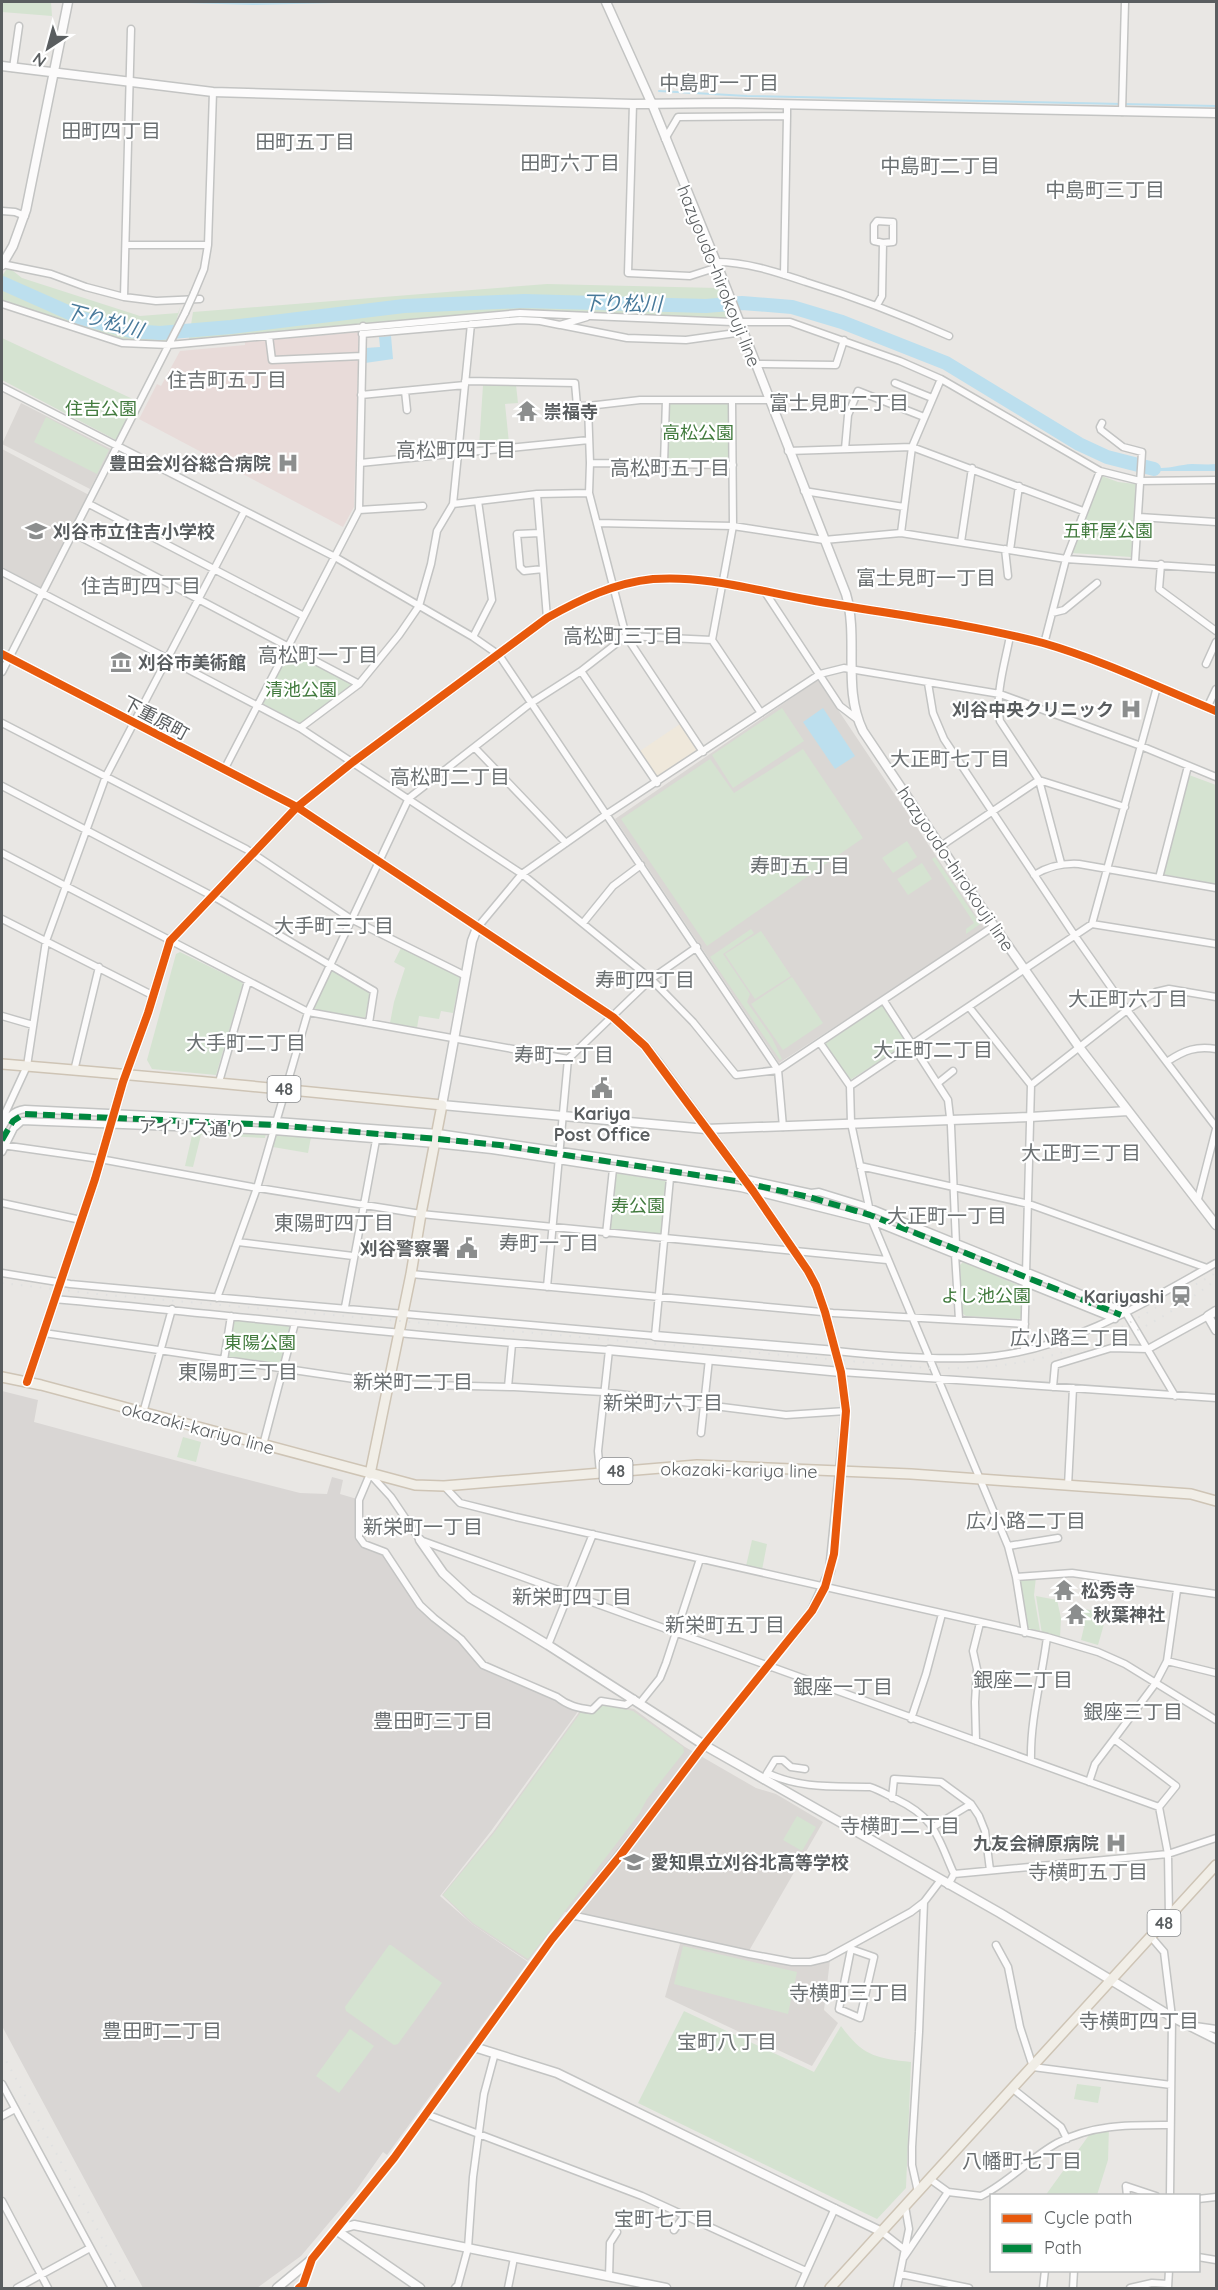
<svg xmlns="http://www.w3.org/2000/svg" width="1218" height="2290" font-family="Quicksand,'Noto Sans JP',sans-serif">
<rect width="100%" height="100%" fill="#e9e7e4"/>
<path fill="#d9d6d4" d="M2,1391L38,1400L34,1422L222,1473L300,1493L327,1494L332,1477L343,1480L340,1494L357,1499V1540L363,1546L382,1553L420,1606L460,1639L482,1667L557,1699L566,1706L579,1710L491,1831L440,1896L472,1924L528,1962L387,2155L383,2152L355,2192L301,2256L257,2288H143L2,2026Z"/>
<path fill="#dad7d4" d="M21,403L111,449L90,489L2,444Z
M2,449L89,495L41,588L2,567Z
M818,680L985,929L779,1063L615,819Z
M601,1703L634,1709L685,1747L756,1788L776,1794L823,1822L746,1956L794,1965H812L830,1960L824,2010L838,2023L812,2066L665,1997L682,1937L565,1912L528,1961L472,1924L442,1895L493,1832L580,1711L593,1712Z"/>
<path fill="#e8dbd9" d="M359,332L354,507L343,527L139,419L157,384L161,386L180,351L245,345V342Z"/>
<path fill="#d5e3d1" d="M2,2H51L52,16L2,12Z
M8,267L22,278L140,316L178,313L181,305L169,345L122,343L2,305V276Z
M547,284L718,288L732,322L592,315L188,344L193,312Z
M2,338L137,401L116,440L2,380Z
M483,385H516L518,403L505,404L509,443L479,447Z
M669,403H728L729,462L667,461Z
M46,417L109,450L97,474L34,442Z
M1102,476L1118,482L1136,484L1131,557L1072,553Z
M289,650L353,685L301,724L262,703Z
M782,708L804,741L733,788L712,755Z
M803,749L863,838L707,946L621,819L710,759L734,793Z
M1189,775L1216,785V884L1162,874Z
M907,841L917,857L893,873L882,858Z
M935,857L980,924L966,934V929L974,923L932,859Z
M922,863L932,879L908,895L897,879Z
M751,929L754,933L723,954L750,994L747,1002L772,1038L782,1059L780,1060L710,957Z
M761,931L791,976L755,999L725,954Z
M401,948L460,977L453,1013L441,1011L439,1019L419,1016L417,1028L390,1023L394,1002L405,968L394,962Z
M180,952L243,983L216,1075L152,1069L147,1060L176,954Z
M331,970L370,993L365,1018L314,1009Z
M792,977L823,1023L783,1050L751,1004Z
M882,1005L907,1044L850,1080L825,1044Z
M193,1131L266,1133L265,1138L201,1135L193,1167L185,1166Z
M276,1135L311,1137L308,1153L273,1147Z
M615,1173L666,1181L661,1235L609,1230Z
M963,1262L1023,1287L1022,1317L1019,1319L966,1316L962,1313L960,1265Z
M233,1320L292,1325L280,1365L228,1357Z
M183,1437L201,1442L196,1462L177,1457Z
M752,1540L767,1544L762,1570L746,1566Z
M1036,1577L1034,1595L1040,1631L1027,1628L1019,1578Z
M1036,1596L1057,1600L1061,1618L1060,1638L1042,1634Z
M1070,1606L1095,1611L1094,1615L1106,1617L1098,1645L1081,1640L1084,1627L1069,1613Z
M601,1704L633,1711L683,1747L684,1752L647,1799L639,1814L528,1959L473,1923L443,1895L494,1833L581,1712L593,1714Z
M797,1816L816,1827L802,1851L783,1840Z
M389,1945H391L442,1983L398,2044L394,2045L346,2011L345,2007Z
M683,1946L797,1972L788,2014L674,1984Z
M684,2011L814,2072L841,2026C863,2056 875,2058 911,2062L906,2188L877,2219L638,2103Z
M350,2029L374,2046L339,2093L316,2076Z
M1077,2084L1101,2087L1098,2103L1074,2099Z
M1109,2127L1108,2160L1097,2195L1045,2196L1092,2131Z"/>
<path fill="#efe8db" d="M680,724L697,751L657,777L640,751Z"/>
<path fill="#bcdfee" d="M153,2H374L253,5Z
M391,336L393,359L365,363V348L380,347L379,337Z
M1143,463C1161,473 1173,465 1192,464C1200,464 1208,465 1216,464V471H1143Z
M823,708L855,756L835,769L803,722Z"/>
<g fill="none" stroke-linecap="round" stroke-linejoin="round">
<path stroke="#bcdfee" stroke-width="2" d="M659,91L747,96L1216,106"/>
<path stroke="#bcdfee" stroke-width="14" d="M2,283L81,318L131,331L160,333L231,327L404,306L524,301L706,306L742,303L792,307L842,322L946,363L1079,444L1107,457L1154,469"/>
<defs>
<path id="street" d="M13,68L19,26
M633,104L628,273L690,276L718,267
M1122,112L1125,2
M665,139L678,117L787,116V104
M2,211L15,212L25,216
M126,245H208
M716,262C747,262 776,272 806,282C855,297 902,315 949,336
M2,264L51,274L86,287L124,297L156,301L200,299
M784,275L787,116
M194,293L204,269L208,245L213,92
M124,297L131,29
M2,304L122,343L169,345L520,313L732,322H790L900,361L941,379L1100,471L1140,481L1216,480
M877,305L882,296L883,243L893,242V222L877,221L874,225V241L883,243
M561,325L627,338L686,340L743,332
M362,334L520,320L540,321L560,325L587,317
M269,336L272,360L362,356
M755,364L836,365L844,340
M941,379L912,447L1083,511
M465,381L575,383L577,406H588L590,463L733,465
M895,383L932,398
M2,387L335,557L473,637L499,655L778,1070L783,1127
M405,391L407,410
M361,395L465,385
M732,400L733,526L712,640L761,713
M588,406L640,400H768
M1102,423L1100,427L1101,430L1123,447L1142,452L1135,562
M845,449L848,415L858,391L924,417
M788,451L912,447L901,533
M360,463L589,440
M590,463L589,493L626,636L703,752
M664,464L666,400
M804,491L904,507
M537,494L547,618
M89,504L304,616
M453,504L537,494L589,493
M359,510L423,506
M1139,517L1216,522
M597,523L733,526L824,540L901,533L1066,559L1216,569
M73,533L359,684
M540,533L517,534L520,567L524,571L543,569
M961,542L972,468
M1005,549L1008,576
M1010,550L1019,486
M1161,564L1159,589L1216,631
M2,572L300,728L522,874L651,979L693,1022L736,1075L778,1070L994,926
M765,592L840,706L857,719
M1052,613L1064,610L1097,583
M1010,636C1005,663 995,693 1000,721L1039,780L1061,863
M473,637L492,600L478,501
M1044,644L1066,559L1100,471
M1206,664L1216,642
M581,671L657,783
M2,672L185,313
M928,683L933,713L944,739L1075,936L1127,1010L1216,1127
M1207,708L1216,689
M2,723L246,849L351,919L466,976
M300,728L359,684L399,635L419,606L431,564L437,531L453,504L471,324
M475,748L566,843
M224,770L359,510L363,326
M2,786L218,899L374,991L369,1023
M941,846L1039,780L1125,807
M2,853L308,1012L568,1059L547,1287
M1034,875C1049,866 1062,863 1079,864L1216,888
M1159,878L1188,766
M2,919L154,996
M583,923L613,886L641,865
M1092,924L1157,687
M477,928L522,874L607,814L820,674L844,668L1000,694L1141,746L1216,777
M884,1001L948,1100L951,1126L956,1244
M969,1007L1031,1085L1024,1350
M2,1016L33,1025
M820,1043L850,1086L851,1123L872,1221L1008,1546L1016,1577L1025,1633
M568,1059L651,979L697,947
M1168,1061C1185,1050 1196,1046 1216,1049
M74,1071L99,967
M219,1082L248,981
M938,1083L953,1071
M1031,1085L1127,1010L1156,992L1169,989L1216,997
M850,1086L1092,924L1216,944
M2,1120L27,1066L46,941L106,776L244,512
M2,1128C8,1117 12,1111 25,1109L276,1121L438,1133L733,1176L811,1193L819,1192L868,1207L1116,1308L1126,1313L1175,1396
M2,1145L100,1159L252,1187L421,1214L887,1260
M2,1152L14,1128L22,1121L274,1131L435,1144L492,1150L741,1188L872,1221L1115,1319
M860,1166L1029,1204L1207,1268
M1198,1199L1216,1129
M2,1203L81,1220
M606,1234L613,1169
M238,1242L353,1256
M955,1254L959,1319
M2,1273L70,1284L212,1297L655,1336L670,1178
M411,1274L833,1313L1025,1324
M217,1298L257,1188L308,1012L409,798L531,703L581,671L626,636L712,640
M54,1299C239,1316 424,1338 609,1350L598,1451L600,1473
M345,1307L376,1140
M44,1333L388,1384L514,1387L603,1392L786,1415L846,1411
M836,1351C883,1356 948,1362 995,1356C1076,1346 1146,1302 1216,1263
M224,1360L231,1316
M841,1372L1216,1398
M508,1387L512,1344
M1053,1387L1055,1365L1111,1348L1148,1349L1208,1316
M143,1413L172,1309
M701,1433L709,1359
M263,1445L295,1323
M444,1486L460,1503L516,1517L1047,1637L1098,1652L1125,1664L1216,1720
M1068,1486L1073,1388
M1008,1546L1058,1538
M1016,1577L1072,1573L1216,1594
M548,1645L593,1534
M1167,1661L1216,1673
M634,1699L626,1705L601,1701L592,1710C578,1708 568,1706 557,1697L483,1665L461,1639L434,1618L420,1605L385,1552L364,1544L359,1537V1500L370,1474L391,1497L420,1540L1159,1807
M640,1703L660,1678L666,1663L700,1559
M911,1719L926,1674L942,1614
M1114,1739L1155,1684L1167,1661L1177,1590
M976,1741L975,1702L977,1669L973,1651L980,1623
M1031,1760C1030,1719 1042,1678 1047,1637
M767,1773L775,1760H783L791,1767L805,1769
M764,1780L767,1773C801,1789 834,1786 870,1787C880,1790 887,1795 896,1799C936,1818 937,1836 954,1874
M1089,1782L1095,1764L1114,1739L1176,1786L1159,1807L1168,1854L1169,1917
M892,1798L894,1779L941,1782L971,1804L979,1816L985,1831L990,1870
M933,1827L971,1804
M948,1885L954,1874L1168,1854L1216,1838
M571,1915L749,1954L792,1962H810L827,1958L911,1912L924,1902L940,1881
M1152,1938L1164,1952L1172,2017L1170,2196
M996,1945L1008,1967L1020,2027L1033,2067L1171,2085
M849,1946L851,1949L839,2009L860,2018L874,1957L851,1949
M1195,2026L1216,2029
M2,2084L112,2288
M1013,2089L1061,2127L1067,2139
M426,2114L642,2196L806,2271
M2,2116L15,2109
M930,2179L948,2192L981,2196C1009,2182 1030,2158 1057,2143C1093,2124 1130,2125 1170,2125
M918,2192L912,2165V2147L919,2032L924,1902
M1127,2196L1126,2186L1156,2196
M1198,2199L1216,2197
M2,2201L48,2288
M674,2230L685,2215
M882,2232L905,2250
M904,2257L948,2192
M1198,2257L1216,2260
M900,2274L969,2288
M609,2277L610,2243L617,2232
M17,2288L90,2248
M299,2288L303,2285L312,2259L394,2158L552,1939L787,1642
M455,2288L458,2285L468,2248L473,2177L484,2094L495,2053
M508,2288L514,2258
M799,2288L835,2208
M897,2288L909,2229L905,2206
M1043,2288L1045,2270
M1073,2288L1074,2270
M1130,2288L1152,2283L1168,2284
M1168,2288L1169,2270"/>
<path id="secondary" d="M606,2L652,104L716,262L846,594C859,639 842,688 863,731L994,926L1079,1047L1216,1225
M2,66L213,92L633,104L726,103L1216,113
M2,265L13,246L26,210L68,2
M2,654L297,807L613,1017L645,1046L659,1064L753,1191L808,1271L816,1286L825,1312L841,1372L846,1411L830,1571L812,1611L787,1642
M477,928L472,941L442,1105L706,1129L1030,1117L1128,1111
M1216,1311L1208,1316L1216,1330
M655,1336L836,1351
M609,1350L841,1372
M27,1382L95,1179L123,1082L148,1013L170,941L297,807L353,762L547,618C581,599 614,583 653,579C706,575 758,591 810,600C888,614 967,623 1043,643C1102,660 1160,688 1216,711
M420,1540L443,1573L470,1598L548,1645L704,1745L1000,1913L1172,2017L1216,2039
M474,2047L557,2073L882,2232
M336,2230L354,2225L666,2288
M336,2230L420,2288
M277,2288L312,2259"/>
<path id="primary" d="M2,1064C149,1076 295,1090 442,1105L421,1214L411,1274L370,1474
M2,1377L41,1385L415,1485L444,1486L697,1465L911,1474L1191,1494L1216,1501
M830,2288L1216,1865"/>
</defs>
<use href="#street" stroke="#c3c4c3" stroke-width="9"/>
<use href="#secondary" stroke="#c3c4c3" stroke-width="11"/>
<use href="#primary" stroke="#cec4b5" stroke-width="12"/>
<use href="#street" stroke="#fcfbfb" stroke-width="6"/>
<use href="#secondary" stroke="#fcfbfb" stroke-width="8"/>
<use href="#primary" stroke="#f1eee7" stroke-width="9"/>
<path stroke="#e0e1e1" stroke-width="2" stroke-dasharray="1.5 8" stroke-linecap="butt" d="M2,1283L97,1294L928,1368C992,1370 1054,1362 1112,1332C1147,1314 1181,1292 1216,1273
M1102,1344C1142,1332 1178,1308 1212,1283
M2,2053L129,2288"/>
<defs>
<path id="street-bridge" d="M185,313L194,293"/>
</defs>
<use href="#street-bridge" stroke="#c3c4c3" stroke-width="9" stroke-linecap="butt"/>
<use href="#street-bridge" stroke="#fcfbfb" stroke-width="6"/>
<path stroke="#00873e" stroke-width="6" stroke-dasharray="12 6" stroke-linecap="butt" d="M2,1140L13,1121L24,1114L275,1125L437,1139L500,1145L736,1181L809,1197L870,1215L1121,1315"/>
<defs>
<path id="cycleway" d="M2,654L297,807L613,1017L645,1046L753,1191L808,1271L816,1286L825,1312L841,1372L846,1411L834,1554L825,1587L812,1611L704,1745L620,1856L552,1939L394,2158L312,2259L303,2285L299,2288
M27,1382L95,1179L123,1082L148,1013L170,941L297,807L353,762L547,618C581,599 614,583 653,579C706,575 758,591 810,600C888,614 967,623 1043,643C1102,660 1160,688 1216,711"/>
</defs>
<use href="#cycleway" stroke="#fff" stroke-width="11"/>
<use href="#cycleway" stroke="#e8590c" stroke-width="8"/>
</g>
<defs>
<symbol id="temple-bare" viewBox="-9 -9 18 18"><path d="M0-6L5-2H3V0L6.5 2.5H4V6H1.5V3h-3V6H-4V2.5H-6.5L-3 0V-2H-5Z" fill="#8c8e8e" stroke="#fff" stroke-width="2.5" paint-order="stroke"/></symbol>
<symbol id="hospital-bare" viewBox="-9 -9 18 18"><path d="M-5-5h3v3.5h4V-5h3V5h-3V1.5h-4V5h-3Z" fill="#8c8e8e" stroke="#fff" stroke-width="2.5" paint-order="stroke"/></symbol>
<symbol id="school-bare" viewBox="-9 -9 18 18"><path d="M0-5L7-2L0 1L-7-2ZM-4 1L0 2.5L4 1V4Q0 6-4 4Z" fill="#8c8e8e" stroke="#fff" stroke-width="2.5" paint-order="stroke"/></symbol>
<symbol id="museum-bare" viewBox="-9 -9 18 18"><path d="M0-6L6-3V-2H-6V-3ZM-5-1h2V3h-2ZM-1-1h2V3h-2ZM3-1h2V3H3ZM-6 4H6V6H-6Z" fill="#8c8e8e" stroke="#fff" stroke-width="2.5" paint-order="stroke"/></symbol>
<symbol id="civic-bare" viewBox="-9 -9 18 18"><path d="M-.6-6.5H3V-4.5H.6V-3L4-1V1h2V6H-6V1h2V-1L-.6-3ZM-1.2 2.5V6h2.4V2.5Z" fill="#8c8e8e" stroke="#fff" stroke-width="2.5" paint-order="stroke"/></symbol>
<symbol id="station-bare" viewBox="-9 -9 18 18"><path d="M-3-6H3Q5-6 5-4V2Q5 4 3 4L4.5 6H3L1.5 4h-3L-3 6H-4.5L-3 4Q-5 4-5 2V-4Q-5-6-3-6ZM-3.5-4v3h7v-3ZM-3.5 1v1.5H-2V1ZM2 1v1.5H3.5V1Z" fill="#8c8e8e" stroke="#fff" stroke-width="2.5" paint-order="stroke"/></symbol>
</defs>
<g fill-rule="evenodd">
<use href="#temple-bare" x="512" y="396" width="30" height="30"/>
<use href="#hospital-bare" x="273" y="448" width="30" height="30"/>
<use href="#school-bare" x="21" y="516" width="30" height="30"/>
<use href="#museum-bare" x="106" y="647" width="30" height="30"/>
<use href="#hospital-bare" x="1116" y="694" width="30" height="30"/>
<use href="#civic-bare" x="587" y="1073" width="30" height="30"/>
<use href="#civic-bare" x="452" y="1233" width="30" height="30"/>
<use href="#station-bare" x="1166" y="1281" width="30" height="30"/>
<use href="#temple-bare" x="1049" y="1575" width="30" height="30"/>
<use href="#temple-bare" x="1061" y="1599" width="30" height="30"/>
<use href="#hospital-bare" x="1101" y="1828" width="30" height="30"/>
<use href="#school-bare" x="619" y="1847" width="30" height="30"/>
</g>
<g text-anchor="middle" dominant-baseline="central" stroke-width="4.5" stroke-linejoin="round" paint-order="stroke">
<g fill="#fff" stroke="#8c8e90" stroke-width="1.5">
<rect x="267.5" y="1076" width="33" height="26" rx="4.5"/>
<rect x="599.5" y="1458" width="33" height="26" rx="4.5"/>
<rect x="1147.5" y="1910" width="33" height="26" rx="4.5"/>
</g>
<g font-size="16" font-weight="bold" fill="#5a5e60">
<text x="284" y="1089">48</text>
<text x="616" y="1471">48</text>
<text x="1164" y="1923">48</text>
</g>
<g font-size="18" fill="#5a5e60" stroke="#fff">
<text transform="translate(719 276) rotate(68)">hazyoudo-hirokouji line</text>
<text transform="translate(156 718) rotate(28)">下重原町</text>
<text transform="translate(956 869) rotate(56)">hazyoudo-hirokouji line</text>
<text transform="translate(192 1128) rotate(2)">アイリス通り</text>
<text transform="translate(198 1428) rotate(15)">okazaki-kariya line</text>
<text transform="translate(739 1470) rotate(1)">okazaki-kariya line</text>
</g>
<g font-size="18" fill="#427b3e" stroke="#fff">
<text x="101" y="408">住吉公園</text>
<text x="698" y="432">高松公園</text>
<text x="1108" y="530">五軒屋公園</text>
<text x="301" y="689">清池公園</text>
<text x="638" y="1205">寿公園</text>
<text x="986" y="1295">よし池公園</text>
<text x="260" y="1342">東陽公園</text>
</g>
<g font-size="18" font-weight="bold" fill="#5a5e60" stroke="#fff" text-anchor="start">
<text x="544" y="411">崇福寺</text>
<text x="271" y="463" text-anchor="end">豊田会刈谷総合病院</text>
<text x="53" y="531">刈谷市立住吉小学校</text>
<text x="138" y="662">刈谷市美術館</text>
<text x="1114" y="709" text-anchor="end">刈谷中央クリニック</text>
<text x="602" y="1113" text-anchor="middle">Kariya<tspan x="602" dy="21">Post Office</tspan></text>
<text x="450" y="1248" text-anchor="end">刈谷警察署</text>
<text x="1164" y="1296" text-anchor="end">Kariyashi</text>
<text x="1081" y="1590">松秀寺</text>
<text x="1093" y="1614">秋葉神社</text>
<text x="1099" y="1843" text-anchor="end">九友会榊原病院</text>
<text x="651" y="1862">愛知県立刈谷北高等学校</text>
</g>
<g font-size="20" fill="#6b7072" stroke="#fff">
<text x="719" y="82">中島町一丁目</text>
<text x="111" y="130">田町四丁目</text>
<text x="305" y="141">田町五丁目</text>
<text x="570" y="162">田町六丁目</text>
<text x="940" y="165">中島町二丁目</text>
<text x="1105" y="189">中島町三丁目</text>
<text x="227" y="379">住吉町五丁目</text>
<text x="839" y="402">富士見町二丁目</text>
<text x="456" y="449">高松町四丁目</text>
<text x="670" y="467">高松町五丁目</text>
<text x="926" y="577">富士見町一丁目</text>
<text x="141" y="585">住吉町四丁目</text>
<text x="623" y="635">高松町三丁目</text>
<text x="318" y="654">高松町一丁目</text>
<text x="950" y="758">大正町七丁目</text>
<text x="450" y="776">高松町二丁目</text>
<text x="800" y="865">寿町五丁目</text>
<text x="334" y="925">大手町三丁目</text>
<text x="645" y="979">寿町四丁目</text>
<text x="1128" y="998">大正町六丁目</text>
<text x="246" y="1042">大手町二丁目</text>
<text x="933" y="1049">大正町二丁目</text>
<text x="564" y="1054">寿町二丁目</text>
<text x="1081" y="1152">大正町三丁目</text>
<text x="947" y="1215">大正町一丁目</text>
<text x="334" y="1222">東陽町四丁目</text>
<text x="549" y="1242">寿町一丁目</text>
<text x="1070" y="1337">広小路三丁目</text>
<text x="238" y="1371">東陽町三丁目</text>
<text x="413" y="1381">新栄町二丁目</text>
<text x="663" y="1402">新栄町六丁目</text>
<text x="1026" y="1520">広小路二丁目</text>
<text x="423" y="1526">新栄町一丁目</text>
<text x="572" y="1596">新栄町四丁目</text>
<text x="725" y="1624">新栄町五丁目</text>
<text x="1023" y="1679">銀座二丁目</text>
<text x="843" y="1686">銀座一丁目</text>
<text x="1133" y="1711">銀座三丁目</text>
<text x="433" y="1720">豊田町三丁目</text>
<text x="900" y="1825">寺横町二丁目</text>
<text x="1088" y="1871">寺横町五丁目</text>
<text x="849" y="1992">寺横町三丁目</text>
<text x="1139" y="2020">寺横町四丁目</text>
<text x="162" y="2030">豊田町二丁目</text>
<text x="727" y="2041">宝町八丁目</text>
<text x="1022" y="2160">八幡町七丁目</text>
<text x="664" y="2218">宝町七丁目</text>
</g>
<g font-size="20" font-style="italic" fill="#47799a" stroke="#fff">
<text transform="translate(622 303) rotate(1)">下り松川</text>
<text transform="translate(104 320) rotate(15)">下り松川</text>
</g>
</g>
<rect width="1218" height="2290" fill="none" stroke="#5a5e60" stroke-width="6"/>
<rect x="990" y="2194" width="210" height="78" fill="#ffffff" stroke="#bdbfbf" stroke-width="1.5"/>
<rect x="1002" y="2214" width="30" height="9" fill="#e8590c" stroke="#bdbfbf" stroke-width="1.5"/>
<text x="1044" y="2224" font-size="18" fill="#5a5e60">Cycle path</text>
<rect x="1002" y="2244" width="30" height="9" fill="#00873e" stroke="#bdbfbf" stroke-width="1.5"/>
<text x="1044" y="2254" font-size="18" fill="#5a5e60">Path</text>
<g transform="translate(48 48) rotate(216)" stroke="#ffffff" stroke-width="4.5" paint-order="stroke">
<path d="M0-4.5L10 22L0 15L-10 22Z" fill="#5a5e60"/>
<text y="-9" font-size="16" font-weight="bold" text-anchor="middle" fill="#5a5e60">N</text>
</g>
</svg>
